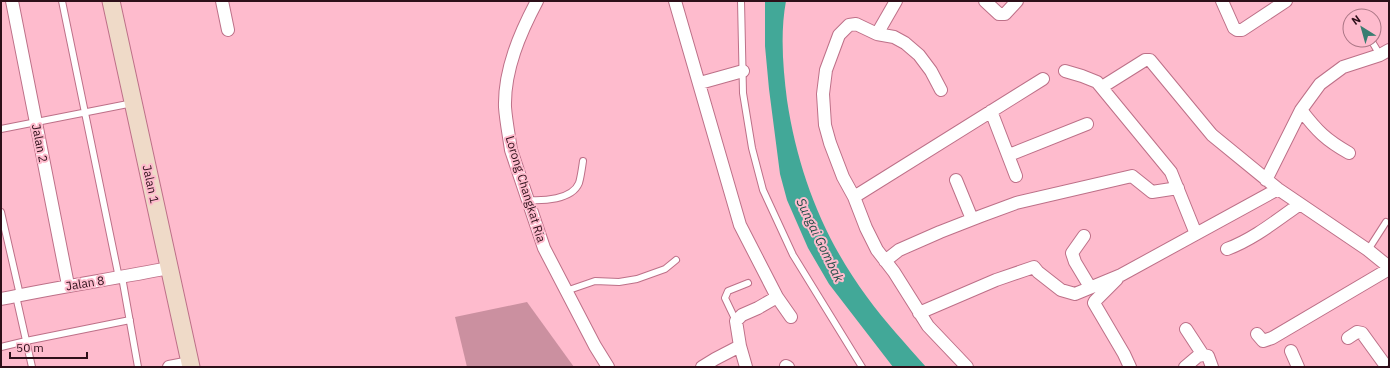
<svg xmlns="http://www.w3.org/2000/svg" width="1390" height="368" font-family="'IBM Plex Sans',sans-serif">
<rect width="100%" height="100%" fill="#febbcd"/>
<path fill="#cb90a0" d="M527,302L574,367H467L455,317Z"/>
<path fill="#42a898" d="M765,1H786C780,33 783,68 787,100C798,173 824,239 867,297C885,322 906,344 926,367H893L829,284L808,248L787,200L780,174L769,89L765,46Z"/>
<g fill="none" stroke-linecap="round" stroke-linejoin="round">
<defs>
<path id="lane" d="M62,1L119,278
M741,1L743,93L752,148L763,190L793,255L862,367
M1371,40L1380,55
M1,129L133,103
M527,200C543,201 572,200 579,183C581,176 582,168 583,161
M1,212L20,295
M1368,250L1386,222
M122,277L138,367
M566,291L595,281L619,282L637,279L665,269L676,260
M16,296L32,367
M736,321L725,298L728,291L748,283
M1,347L26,341L130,320"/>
<path id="street" d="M12,1L68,285
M222,1L228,30
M537,1C520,33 504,70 505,107C506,121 509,136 511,150L544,248L595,346L608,367
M675,1L740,225L777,297L791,317
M985,1L999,14H1005L1017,1
M1222,1L1234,28L1237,30H1242L1286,1
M877,34L896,1
M1065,71L1082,76L1097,82L1171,172L1196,234
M700,83L743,71
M1102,87L1145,60H1150L1212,135L1278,189L1368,250L1389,267
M941,90L931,71L919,55L905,43L894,37L877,34L856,24L849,25L839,35L826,70L823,94L825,125L830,143L843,177L854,197L866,228L877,250L894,272L928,326L967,367
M1301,110C1317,131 1326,140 1349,153
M991,111L1016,176
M1009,155L1087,124
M956,180L972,219
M1266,180L1301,110L1320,84L1343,67L1380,55L1389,50
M854,197L1043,79
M1084,236L1072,253L1075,262L1090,287
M1227,249C1254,239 1277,220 1300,204
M885,261L899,250L940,232L981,216L1016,203L1132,176L1152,192L1178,188
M1117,279L1095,301L1094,303L1124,354L1130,367
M1,299C57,287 113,279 169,268
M919,313L996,280L1034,267L1038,272L1061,290L1075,294L1121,275L1278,189
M1186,329L1203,355L1208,356L1212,367
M1257,334L1263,341L1272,338L1389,269
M1348,338L1357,332L1362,333L1383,362
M740,346L736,321L742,315L758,308L777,297
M1291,351L1298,367
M786,366L788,367
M169,367L190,363
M702,367L715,359L740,346L746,367
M1185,367L1198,356L1203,355"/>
<path id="secondary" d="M111,1L191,367"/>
</defs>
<use href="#lane" stroke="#bd7088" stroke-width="8"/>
<use href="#street" stroke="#bd7088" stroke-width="14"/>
<use href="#secondary" stroke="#bd7088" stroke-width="19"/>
<use href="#lane" stroke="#fff" stroke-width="6"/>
<use href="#street" stroke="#fff" stroke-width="12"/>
<use href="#secondary" stroke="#efdac8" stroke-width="17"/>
</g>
<g text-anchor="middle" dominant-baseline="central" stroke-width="4" stroke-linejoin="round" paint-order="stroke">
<g font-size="12" fill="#2d0f19" stroke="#febbcd">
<text transform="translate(40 143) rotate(79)">Jalan 2</text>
<text transform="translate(151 184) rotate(78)">Jalan 1</text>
<text transform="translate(526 189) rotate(73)">Lorong Changkat Ria</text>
<text transform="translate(85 283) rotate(-9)">Jalan 8</text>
</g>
<g font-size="13" font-style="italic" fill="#1e4b44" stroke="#febbcd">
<text transform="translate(820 240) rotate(64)">Sungai Gombak</text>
</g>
</g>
<rect width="1390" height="368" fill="none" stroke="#2d0f19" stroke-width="4"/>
<g transform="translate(1362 28) rotate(323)"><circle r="19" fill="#febbcd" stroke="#aa7685"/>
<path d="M0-3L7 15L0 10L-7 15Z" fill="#397d71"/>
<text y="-6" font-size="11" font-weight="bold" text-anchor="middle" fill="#2d0f19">N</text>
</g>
<path d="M10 352v6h77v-6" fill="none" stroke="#2d0f19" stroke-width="2"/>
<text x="16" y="352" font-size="12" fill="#2d0f19" stroke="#febbcd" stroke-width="3" paint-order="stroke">50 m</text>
</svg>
